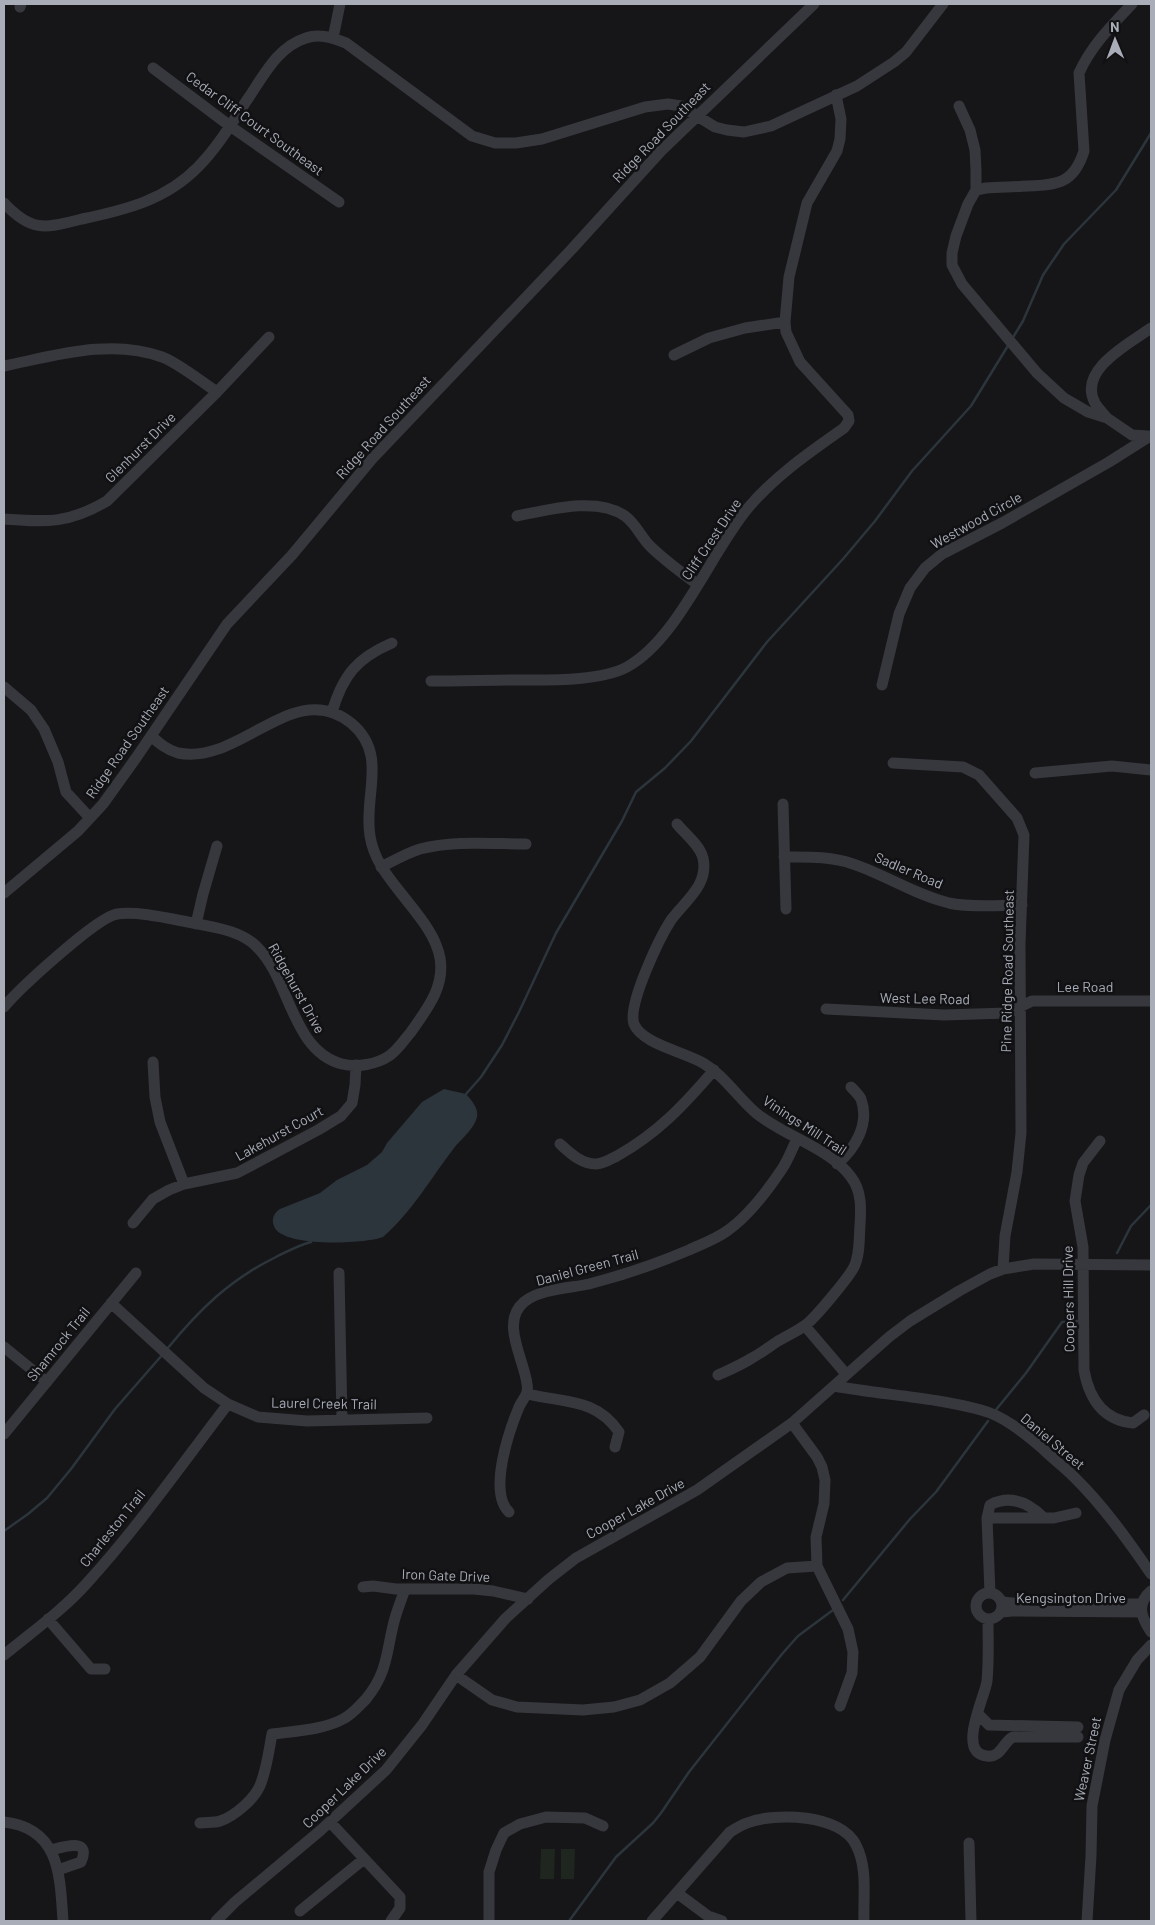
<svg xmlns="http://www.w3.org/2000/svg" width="1155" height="1925" font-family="Barlow,sans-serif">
<rect width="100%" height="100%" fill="#161618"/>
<path fill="#1e261f" d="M541,1849H555L554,1879H540Z
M561,1849H575L574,1879H561Z"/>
<path fill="#2c353c" d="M444,1089L466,1094C471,1100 479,1108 477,1117C475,1128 461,1139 454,1148C431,1178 412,1212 383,1237C365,1244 281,1248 274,1226C271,1219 274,1213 280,1209L320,1193L337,1180L367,1165L382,1152L387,1143L422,1102Z"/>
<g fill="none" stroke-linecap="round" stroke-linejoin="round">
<path stroke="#2c353c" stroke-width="2.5" d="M1012,339L1023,321L1043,275L1064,244L1116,190L1151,133
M466,1094L481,1077L502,1045L519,1012L556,933L622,821L636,792L665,768L691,741L767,642L843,559L875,521L912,471L971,406L1009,344
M1117,1253L1131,1226L1151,1205
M167,1349C199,1310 229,1280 276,1257C288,1251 299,1245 311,1242
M995,1411L1026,1373L1062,1322L1078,1321
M4,1531L28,1514L47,1498L71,1469L115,1409L163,1354
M843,1600L910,1519L936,1492L988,1421
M569,1921L616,1857L653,1823L661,1813L689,1772L782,1654L798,1636L833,1610"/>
<path stroke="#37383d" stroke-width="11" d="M20,7L21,4
M333,38L340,4
M153,68L230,126L339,202
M959,106L970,130L975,150L976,170V190L968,204L956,236L952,253V265L962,284L1037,373L1064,398L1088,412L1107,418L1132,435L1148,436
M976,190L986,188C1000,187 1014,187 1028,186C1058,185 1074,183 1084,151L1079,73C1091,46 1112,25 1132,4
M4,203C32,233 45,228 82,219C125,210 166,200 198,167C217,148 232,123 247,100C263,77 277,47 306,38C319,33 333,38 346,43L472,136L495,143H516L542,139L645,107L668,104L681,106L715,127L727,130L744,132L771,126L857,86L894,62L906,52L943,4
M674,355L709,338L745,328L785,322
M4,366C54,356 111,338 162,357C177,362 203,383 217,392
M1107,418C1103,413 1098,408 1095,403C1077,370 1130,343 1151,328
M517,516C548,510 597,496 625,516C636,524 641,537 650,546C664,560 681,572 698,585
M4,519C47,522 68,524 107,501L217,392L269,337
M431,681C462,681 492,680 522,680C552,680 601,681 627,667C678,639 711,552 748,508C776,475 810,452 844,428L849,421L848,415L800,362L786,332L785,322L789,277L807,203L837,151L840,139L841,119L836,95
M882,685L899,614L910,588L925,568L942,554L1002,523L1109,462L1150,436
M4,687L31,710L44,729L58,762L66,792L90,818
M332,712C343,675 357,658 392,643
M893,763L963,767L979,775L1017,818L1024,835L1020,944L1021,1133L1017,1172L1005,1236L1003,1269
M1035,773L1112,766L1151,770
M783,804L786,909
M677,824C685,834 700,845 703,858C709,885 685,901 671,920C660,937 627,1005 634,1024C642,1044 685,1052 703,1063C725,1076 737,1097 756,1113C784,1136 830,1148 851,1177C862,1191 861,1209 860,1225C859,1239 860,1255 854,1267C849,1277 813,1321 804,1326C796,1332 786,1336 778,1341C769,1347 761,1353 752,1358C741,1365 729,1370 718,1375
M784,857C807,857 831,856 853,864C886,875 915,895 949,903C973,908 998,905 1022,905
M381,867C393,861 407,853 420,849C454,840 491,844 526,844
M4,893L78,831L103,804L136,758L227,624L292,555L372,459L571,250L661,151L814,4
M196,924L203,894L217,846
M4,1007C19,989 97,917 117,914C139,911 171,919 193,923C214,927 243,931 258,948C290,980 292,1051 342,1064C357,1068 377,1064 389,1056C398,1050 404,1040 411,1032C427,1009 445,987 440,958C436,935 418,915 404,897C389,878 374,861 370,836C363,796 389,754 351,723C294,677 239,766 178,753C167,750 159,743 151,736
M826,1009L944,1015L1007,1013L1032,1001H1151
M153,1062L155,1097L160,1122L184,1184
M1100,1141L1083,1163L1079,1175L1075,1201L1083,1247L1084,1370C1089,1398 1103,1420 1133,1423L1144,1415
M560,1144C570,1153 581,1164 596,1164C603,1164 611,1159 617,1156C658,1133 684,1105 714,1070
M837,1164C855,1149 870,1124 861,1099C859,1095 854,1090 851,1087
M133,1223L153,1199L169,1190L184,1184L237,1173L318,1130L341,1116L352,1103L355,1085L356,1065
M339,1273L342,1420
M111,1303L204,1388L228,1404L258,1417L307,1421L427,1418
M805,1326L846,1374
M4,1347L47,1382
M834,1386C883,1395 933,1397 981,1410C1004,1416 1024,1433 1042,1448C1052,1458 1063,1466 1073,1476C1103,1505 1128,1540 1151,1574
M528,1394C564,1403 596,1398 619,1432L615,1447
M792,1423L817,1457L822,1467L825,1480L824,1504L816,1537L817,1566L848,1629L853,1652L852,1673L840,1706
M4,1434L136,1273
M509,1512C488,1492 509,1431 519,1407C523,1398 529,1395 527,1384C524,1359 500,1322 524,1302C539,1289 571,1288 589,1284C624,1275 656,1264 689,1250C702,1244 716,1239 727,1231C747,1217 768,1190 782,1169C788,1160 792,1149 797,1139
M987,1518H1054L1076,1513
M363,1587L373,1586L396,1589H474L493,1591L528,1599
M1151,1591C1136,1604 1141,1617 1151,1632
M976 1606a13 13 0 1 1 26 0a13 13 0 1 1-26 0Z
M990,1593L987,1518L990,1505C1011,1494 1029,1503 1044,1518
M1002,1602L1024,1604
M1068,1604H1141
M1002,1612L1012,1611L1141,1612
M48,1619L91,1669H105
M988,1619C988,1640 989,1660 987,1681C985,1697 956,1753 987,1756C1001,1758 1003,1742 1013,1737H1078
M4,1655C32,1632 63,1610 87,1583C138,1527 182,1464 228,1404
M456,1675L492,1700L517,1707L583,1710L614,1707L640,1700L670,1683L700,1657L741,1601L761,1582L787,1568L817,1566
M978,1714L989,1725L1078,1727
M4,1822C60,1828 60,1876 63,1921
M330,1822L400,1897V1908L391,1921
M200,1823C206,1822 214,1823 220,1821C235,1816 256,1798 261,1783C267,1767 269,1750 272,1734C295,1731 323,1730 343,1719C352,1715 359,1706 366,1699C389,1671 386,1650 395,1618C398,1608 402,1598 405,1589
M969,1843L971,1921
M51,1850C63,1847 92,1837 81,1862L58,1870
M677,1893L708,1916L722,1921
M300,1911L364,1859
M216,1921L235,1902L321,1830L386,1770L422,1725L456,1675L506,1618L549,1579L576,1558L697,1490L792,1423L889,1337L910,1321L959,1291L990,1274L1003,1269L1034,1264L1151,1265
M489,1921V1872L496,1850L504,1833L520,1824L546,1817L585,1818L603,1826
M652,1921L730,1832C735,1829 741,1825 747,1823C775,1812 841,1814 856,1845C868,1868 863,1897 864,1921
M1087,1921L1091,1856L1092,1806L1105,1740L1119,1690L1137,1660L1151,1645"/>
</g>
<g text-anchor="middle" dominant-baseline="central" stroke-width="5" stroke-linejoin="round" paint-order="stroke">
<g font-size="14" fill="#a8adb8" stroke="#111113">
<text transform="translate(255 123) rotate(36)">Cedar Cliff Court Southeast</text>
<text transform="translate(661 132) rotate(-46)">Ridge Road Southeast</text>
<text transform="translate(383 427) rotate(-48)">Ridge Road Southeast</text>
<text transform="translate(140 447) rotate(-45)">Glenhurst Drive</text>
<text transform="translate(976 520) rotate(-29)">Westwood Circle</text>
<text transform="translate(711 539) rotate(-56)">Cliff Crest Drive</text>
<text transform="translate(127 742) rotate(-55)">Ridge Road Southeast</text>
<text transform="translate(909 870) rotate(23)">Sadler Road</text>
<text transform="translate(1007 971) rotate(-89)">Pine Ridge Road Southeast</text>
<text x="1085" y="986">Lee Road</text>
<text transform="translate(297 988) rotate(61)">Ridgehurst Drive</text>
<text transform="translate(925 998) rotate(1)">West Lee Road</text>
<text transform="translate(805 1125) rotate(33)">Vinings Mill Trail</text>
<text transform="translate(279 1133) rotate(-29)">Lakehurst Court</text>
<text transform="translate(587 1267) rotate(-15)">Daniel Green Trail</text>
<text transform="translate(1068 1299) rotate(-91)">Coopers Hill Drive</text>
<text transform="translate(58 1344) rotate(-51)">Shamrock Trail</text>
<text transform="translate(324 1403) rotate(1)">Laurel Creek Trail</text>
<text transform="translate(1053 1441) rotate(40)">Daniel Street</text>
<text transform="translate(635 1508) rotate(-29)">Cooper Lake Drive</text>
<text transform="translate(112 1528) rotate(-51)">Charleston Trail</text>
<text transform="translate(446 1575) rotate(2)">Iron Gate Drive</text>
<text x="1071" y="1597">Kengsington Drive</text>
<text transform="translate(1087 1759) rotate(-78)">Weaver Street</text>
<text transform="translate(344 1787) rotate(-44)">Cooper Lake Drive</text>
</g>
</g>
<rect width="1155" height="1925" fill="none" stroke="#a8adb8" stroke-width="10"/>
<g transform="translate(1115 40) rotate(359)" stroke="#111113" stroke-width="4" paint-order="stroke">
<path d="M0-4L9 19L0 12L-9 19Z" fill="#a8adb8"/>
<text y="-8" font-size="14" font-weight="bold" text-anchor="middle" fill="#a8adb8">N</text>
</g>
</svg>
